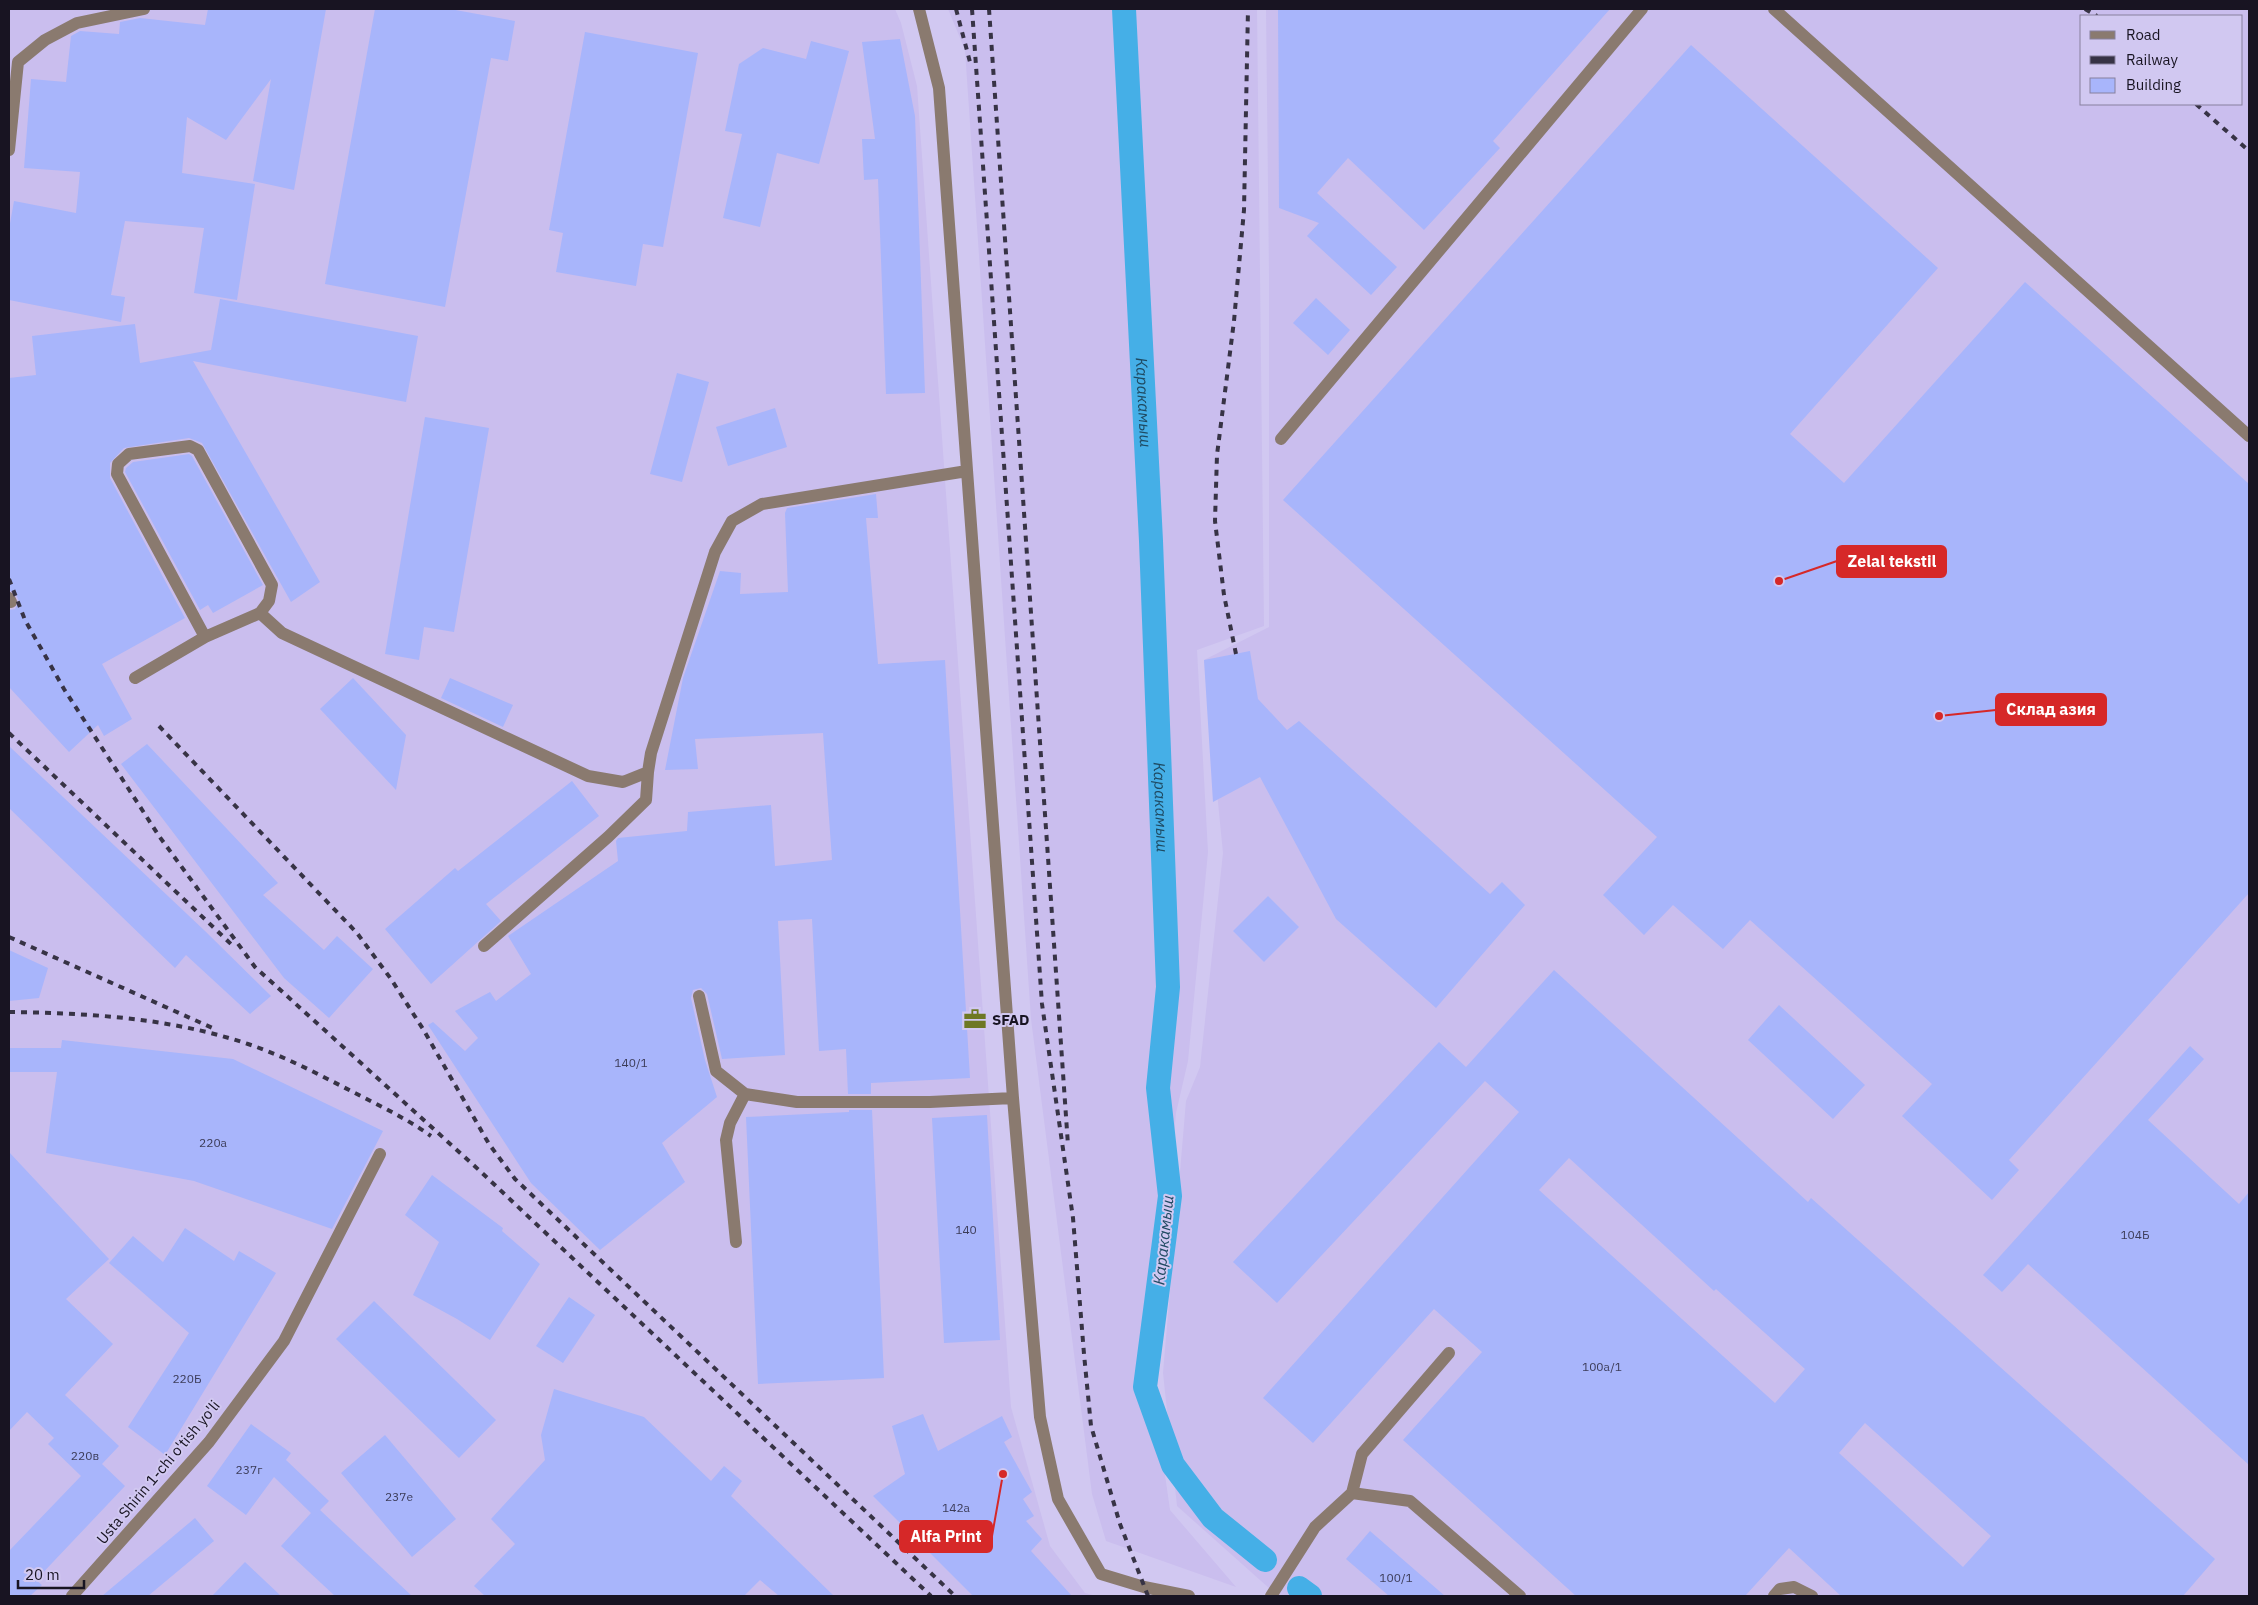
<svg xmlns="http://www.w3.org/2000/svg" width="2258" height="1605" font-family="'IBM Plex Sans',sans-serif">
<rect width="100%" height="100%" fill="#d1c8f1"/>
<path fill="#cabeee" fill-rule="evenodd" d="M9,9H895L901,23L917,86L1011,1407L1050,1546L1085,1593L1096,1596H9Z
M948,9H1257L1264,626L1197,650L1208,852L1188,1061L1176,1113L1152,1384L1170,1510L1236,1587L1106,1541L1092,1494L1031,1019L965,50Z
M1266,9H2249V1596H1278L1177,1506L1163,1373L1186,1101L1200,1067L1223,853L1204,660L1269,627V275ZM2082,16H2242V104H2082Z"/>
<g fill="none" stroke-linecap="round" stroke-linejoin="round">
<g stroke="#45afe7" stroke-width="24">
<path id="s1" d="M1124,9L1151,541L1168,987L1158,1088L1170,1196L1145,1387L1173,1465L1213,1518L1265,1560"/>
<path d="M1299,1588L1310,1596"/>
</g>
</g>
<path fill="#a8b5fb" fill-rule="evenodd" d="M208,9H326L294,190L253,181L271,79L226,140L187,117L182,173L255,184L237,300L194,293L204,228L125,221L111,295L125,297L121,322L9,300V229L14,201L76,213L80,172L24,168L31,79L66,82L71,36L80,31L119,34L120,22L140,18L205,25Z
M375,9H450L515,21L508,61L491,58L445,307L325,284Z
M1278,9H1610L1493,141L1500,148L1424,230L1348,158L1317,193L1397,267L1371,295L1307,236L1319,223L1279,208Z
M585,32L698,53L663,247L643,244L636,286L556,272L563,233L549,230Z
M900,39L915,116L925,393L886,394L878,179L864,180L862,139H875L862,42Z
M811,41L849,51L819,164L777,153L760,227L723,218L742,134L725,131L739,64L763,48L806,59Z
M1691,45L1938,268L1790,434L1844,483L2025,282L2249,484V893L2009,1160L2019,1170L1992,1200L1902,1116L1932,1084L1750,920L1723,949L1673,905L1644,935L1603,895L1657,837L1283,500Z
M1316,298L1350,330L1328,355L1293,323Z
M220,299L418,336L406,402L193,361L320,582L291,602L202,443L189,438L124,448L110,463V478L185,618L102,664L132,719L104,736L98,725L69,752L9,687V610L15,609L19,602L16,594L9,590V378L36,375L32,336L135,324L140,363L211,350Z
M677,373L709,382L682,482L650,474Z
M775,408L787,447L728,466L716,427Z
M425,417L489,428L454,632L424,627L419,660L385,654Z
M189,454L192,456L263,585L213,613L208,605L200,610L125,472L126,468L133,462Z
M876,494L878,518H866L878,664L945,660L970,1078L871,1083V1094H848L846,1049L819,1051L812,919L778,921L785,1055L722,1059L707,994L701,988L693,990L691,998L705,1060L717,1097L662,1143L685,1182L600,1250L531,1183L428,1025L433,1022L465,1051L478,1038L455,1011L490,992L496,1001L531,974L508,936L618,861L616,841L618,838L687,831L688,812L771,805L775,866L832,860L823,733L695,739L698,769L665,770L683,678L720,571L741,573L740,594L788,592L785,513L787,508Z
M1250,651L1258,699L1287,730L1299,721L1490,894L1502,882L1525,905L1436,1008L1336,919L1260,777L1213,802L1204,660Z
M353,678L406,735L396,790L320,709Z
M450,678L513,705L503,727L441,698Z
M147,744L278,883L263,895L324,950L337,936L373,969L329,1018L284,978L121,764Z
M9,746L205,931L271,996L250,1014L186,955L175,968L9,808Z
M572,781L599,816L486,904L501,921L431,984L385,929L455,868L458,871Z
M1268,896L1299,927L1264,962L1233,931Z
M9,950L48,968L39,998L9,1001Z
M1554,970L1808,1202L1811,1198L2215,1559L2183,1596H1841L1789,1548L1745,1596H1576L1403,1440L1482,1352L1434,1309L1313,1443L1263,1398L1519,1112L1485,1081L1277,1303L1233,1262L1439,1042L1466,1067ZM1569,1158L1714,1291L1716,1289L1805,1369L1775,1403L1539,1190ZM1865,1423L1991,1536L1963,1567L1839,1453Z
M1779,1005L1865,1085L1833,1119L1748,1040Z
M62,1040L233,1059L383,1131L332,1229L194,1181L46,1153L57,1072H9V1048H61Z
M2190,1046L2204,1059L2148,1120L2239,1204L2249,1192V1465L2028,1264L2002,1292L1983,1275Z
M849,1110H872L884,1378L758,1384L746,1117L849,1112Z
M987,1115L1000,1340L944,1343L932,1118Z
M9,1152L109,1259L66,1299L113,1344L65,1395L119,1446L102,1464L125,1486L36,1580L42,1585L30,1596H9V1551L81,1476L48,1444L54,1438L27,1412L9,1431Z
M432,1175L503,1228L502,1231L540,1264L490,1340L457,1319L413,1295L439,1242L405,1215Z
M185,1228L234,1261L239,1251L276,1273L165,1455L128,1427L189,1333L109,1263L133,1236L163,1262Z
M569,1297L595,1315L563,1363L536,1346Z
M374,1301L496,1420L459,1458L336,1339Z
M554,1389L644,1417L711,1481L724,1466L742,1481L731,1496L834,1596H779L760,1580L744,1596H485L474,1586L515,1544L491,1519L545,1460L541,1435Z
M923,1414L938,1451L1002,1416L1012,1437L1004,1442L1032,1492L1023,1499L1034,1516L1026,1521L1042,1539L1031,1551L1072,1596H973L873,1496L905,1474L892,1426Z
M251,1424L291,1453L286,1460L329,1501L320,1510L412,1596H335L281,1546L311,1513L274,1477L246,1515L207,1486Z
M385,1435L456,1519L412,1557L341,1473Z
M195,1518L214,1541L148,1596H102Z
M1370,1531L1445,1596H1389L1346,1559Z
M245,1562L281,1596H212Z"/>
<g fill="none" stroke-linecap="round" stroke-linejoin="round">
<path stroke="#8a7a6f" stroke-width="12" d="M919,9L939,88L1013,1098L1040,1417L1058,1499L1101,1574L1144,1587L1189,1596
M1774,9L2249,436
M9,150L18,62L45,40L77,23L144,9
M1281,439L1642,9
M9,598L11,602
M205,637L117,474L118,464L129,454L190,446L198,450L272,585L269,601L260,613
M135,678L205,637L260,613L282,633L588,776L623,782L648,772L651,753L715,552L732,521L762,504L967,471
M484,946L608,837L646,800L648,772
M699,996L716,1071L745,1094L797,1102H930L1013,1098
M736,1242L726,1140L730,1123L745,1094
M1352,1493L1362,1454L1449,1353
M72,1596L209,1442L284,1341L380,1154
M1271,1596L1315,1527L1352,1493L1410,1501L1520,1596
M1774,1596L1780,1589L1794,1587L1812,1596"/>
<path stroke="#373345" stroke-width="4" stroke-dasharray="6 6" stroke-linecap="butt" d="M956,9L970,62
M972,9L1042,1004L1073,1218L1084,1354L1091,1426L1120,1524L1148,1596
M989,9L1068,1145
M2085,9L2097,16
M2196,104L2249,151
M9,579L25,620L64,689L159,836L255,967L480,1171L931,1596
M1236,654L1224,595L1215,521L1217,455L1234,321L1244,210L1248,9
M159,726L357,933L391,979L423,1029L489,1144L515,1179L955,1596
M9,733L232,945
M9,937L217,1030
M9,1012C90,1013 171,1018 248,1044C284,1056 318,1074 351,1091C378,1105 406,1118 431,1136"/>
</g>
<defs>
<symbol id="office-bare" viewBox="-9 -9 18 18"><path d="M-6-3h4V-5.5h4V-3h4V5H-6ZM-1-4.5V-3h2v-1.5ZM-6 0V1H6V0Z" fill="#6e7823" stroke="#d1c8f1" stroke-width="2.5" paint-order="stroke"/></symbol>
</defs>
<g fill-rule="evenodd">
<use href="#office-bare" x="959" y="1003" width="32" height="32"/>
</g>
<g text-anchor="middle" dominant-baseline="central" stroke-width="4" stroke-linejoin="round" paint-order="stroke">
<g font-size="12" fill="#3c3c58">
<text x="631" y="1062">140/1</text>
<text x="213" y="1142">220a</text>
<text x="966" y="1229">140</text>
<text x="2135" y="1234">104Б</text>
<text x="1602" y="1366">100a/1</text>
<text x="187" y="1378">220Б</text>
<text x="85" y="1455">220в</text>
<text x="249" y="1469">237г</text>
<text x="399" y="1496">237e</text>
<text x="956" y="1507">142a</text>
<text x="1396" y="1577">100/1</text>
</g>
<g font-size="15" font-weight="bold" fill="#181422" stroke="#d1c8f1" text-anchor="start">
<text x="992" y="1019">SFAD</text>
</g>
<g font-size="15" fill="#181422" stroke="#d1c8f1">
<text transform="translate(158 1472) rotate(-50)">Usta Shirin 1-chi o'tish yo'li</text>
</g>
<g font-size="16" font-style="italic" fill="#1f4a62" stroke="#d1c8f1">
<text stroke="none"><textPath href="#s1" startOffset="394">Каракамыш</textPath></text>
<text stroke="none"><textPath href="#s1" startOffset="799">Каракамыш</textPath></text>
<text transform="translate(1163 1240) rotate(-84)">Каракамыш</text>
</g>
</g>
<path fill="none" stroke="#d62828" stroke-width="2" d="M1779 581L1837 561M1939 716L1996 710M1003 1474L992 1536"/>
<g fill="#d62828" stroke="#d1c8f1" stroke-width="2">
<circle cx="1779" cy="581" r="5"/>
<circle cx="1939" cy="716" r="5"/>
<circle cx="1003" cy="1474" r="5"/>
</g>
<g fill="#d62828" stroke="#d62828" stroke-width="2">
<rect x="1837" y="546" width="109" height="31" rx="5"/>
<rect x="1996" y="694" width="110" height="31" rx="5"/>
<rect x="900" y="1521" width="92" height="31" rx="5"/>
</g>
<g font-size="16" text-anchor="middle" font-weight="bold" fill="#fff">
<text x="1892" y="567">Zelal tekstil</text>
<text x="2051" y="715">Склад азия</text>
<text x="946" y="1542">Alfa Print</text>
</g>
<rect width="2258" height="1605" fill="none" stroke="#181422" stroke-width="20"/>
<rect x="2080" y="15" width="162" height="90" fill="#d1c8f1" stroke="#87809e"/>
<rect x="2090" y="31" width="25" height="8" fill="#8a7a6f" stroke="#87809e"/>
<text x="2126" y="40" font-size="15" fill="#181422">Road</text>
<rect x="2090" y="56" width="25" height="8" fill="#373345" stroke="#87809e"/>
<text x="2126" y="65" font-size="15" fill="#181422">Railway</text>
<rect x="2090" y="78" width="25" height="15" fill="#a8b5fb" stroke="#87809e"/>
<text x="2126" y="90" font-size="15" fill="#181422">Building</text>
<path d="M18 1580v8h66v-8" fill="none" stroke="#181422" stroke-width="2.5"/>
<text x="25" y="1580" font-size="15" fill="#181422" stroke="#d1c8f1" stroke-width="4" paint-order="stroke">20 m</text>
</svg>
